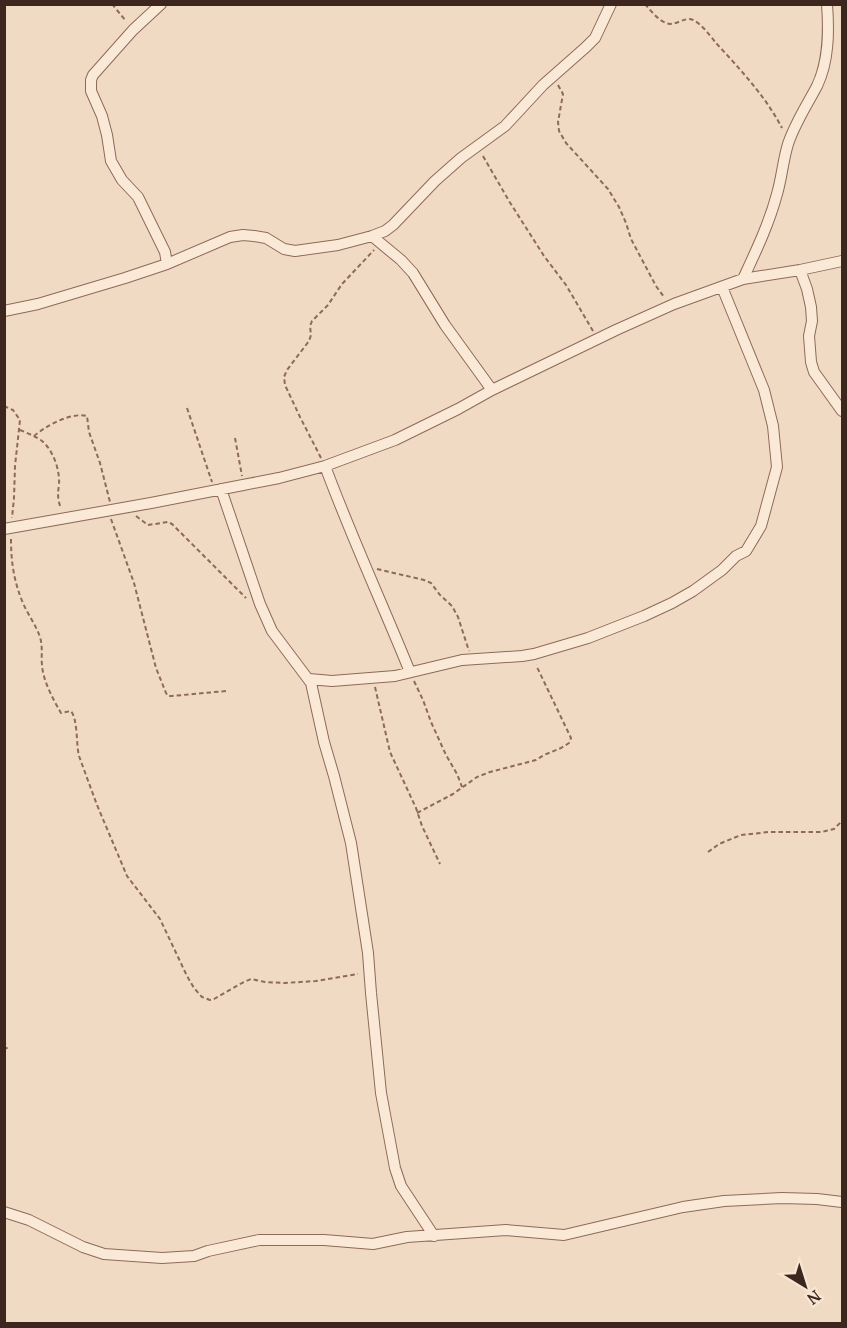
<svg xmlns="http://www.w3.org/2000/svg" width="847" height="1328" font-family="'PT Serif',serif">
<rect width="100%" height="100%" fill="#f1dac3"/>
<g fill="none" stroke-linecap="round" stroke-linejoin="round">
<defs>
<path id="street" d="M161,4L133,30L93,75L91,80V91L102,116L107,135L111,161L122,180L138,197L165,252L167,264
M372,236L401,260L413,273L445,325L492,390
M800,270L807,289L811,307L812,321L809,336L811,362L814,372L842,411
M743,279C756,251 769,224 777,194C782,177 783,160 788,144C795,123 807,105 817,86C829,61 829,31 827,4
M4,311L38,304L125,278L167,264L230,237L243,235L254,236L266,238L284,249L295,251L338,245L372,236L385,231L393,225L435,181L461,158L505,126L543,85L586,47L595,38L611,4
M325,466C351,536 382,603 410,672
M221,489L260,604L272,631L311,683L324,742L334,776L351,843L368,953L371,993L381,1093L395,1168L401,1186L434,1236
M4,529L151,503L243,485L279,478L325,466L395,440L458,409L492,390L616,330L674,304L743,279L800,270L842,261
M309,679L332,681L395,676L462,660L522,656L534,654L588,638L644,616L672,603L693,591L722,570L736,556L746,551L761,526L777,467L773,426L764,390L722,287
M4,1212L29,1220L83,1247L104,1254L162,1258L194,1256L208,1251L259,1240H324L373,1244L407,1237L506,1230L564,1235L683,1207L724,1201L782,1198L817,1199L842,1202"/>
</defs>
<use href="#street" stroke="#8d6a59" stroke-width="12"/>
<path stroke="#8d6a59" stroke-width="2" stroke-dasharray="4.5 3" stroke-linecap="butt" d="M112,4L126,21
M645,4C651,11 658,20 666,23C675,27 684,16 693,20C702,24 710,36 716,43C740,69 766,97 782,128
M558,85L563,94L558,122L559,131L566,143L608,189L619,207L626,223L631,239L656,286L664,297
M483,156L509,201L544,256L566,285L593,331
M4,330L5,322
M4,406L13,410L20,420L15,466L14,498L12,518
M187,408L212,482
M20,430C27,433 35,436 42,441C53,450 60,470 59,484C58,493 57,499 61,508
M34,436C46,426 70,412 87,416L89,432L100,463L110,502
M235,438L242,476
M321,458L300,417L285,385L284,377L287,370L309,341L311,335L310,326L312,321L328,305L342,284L374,250
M136,516L148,525L168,522L172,524L246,598
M111,519L134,583L156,668L166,693L168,696H172L226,691
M11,539C11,562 14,582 23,603C28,615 36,625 40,637C43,647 41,656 42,665C43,681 53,699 61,713L71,711C78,720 76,744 79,756L97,805L127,876L160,919L187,976L194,988L202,997L210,1000L214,999L242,983L251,979L265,982L285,983L316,981L358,974
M377,569L424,580L431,583L440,595L452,606L458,617L469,651
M414,681L423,700L431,722L446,755L457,774L462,787
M375,687L390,752L416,808L422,826L440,864
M417,813L453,794L477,777L490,772L536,760L544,755L561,748L569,743L571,738L536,665
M708,852L719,844L741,835L769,832H821L834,829L842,821
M4,1040L7,1049"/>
<use href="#street" stroke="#fbe9d7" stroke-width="10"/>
</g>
<rect width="847" height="1328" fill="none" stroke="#3c261e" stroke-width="12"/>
<g transform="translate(805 1286) rotate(142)" stroke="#f8e6d4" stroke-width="4.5" paint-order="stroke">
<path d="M0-4.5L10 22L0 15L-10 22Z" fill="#3c261e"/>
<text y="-9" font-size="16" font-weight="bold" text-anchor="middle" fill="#3c261e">N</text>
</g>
</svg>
